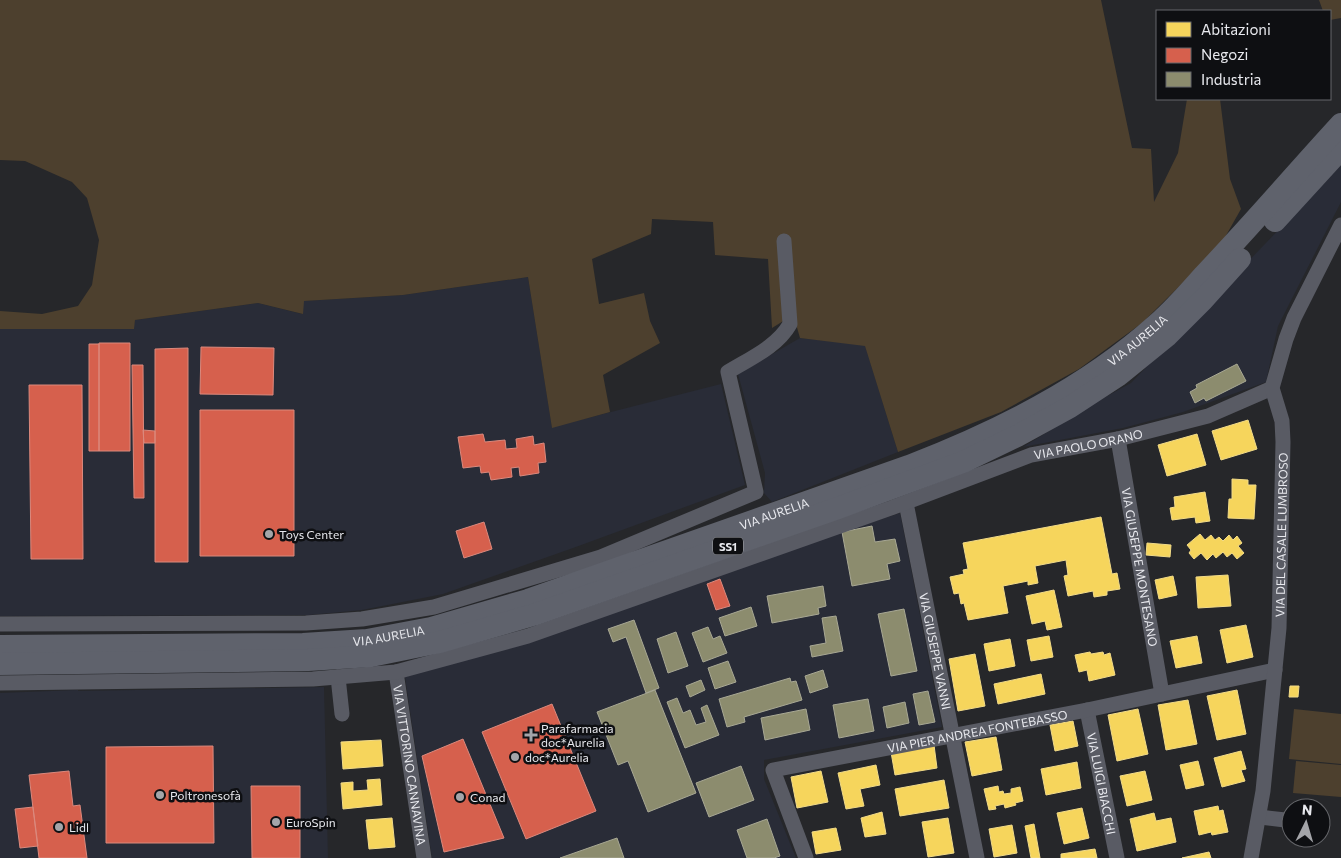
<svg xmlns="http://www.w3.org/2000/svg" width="1341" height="858" font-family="Commissioner,sans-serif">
<rect width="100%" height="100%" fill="#26272a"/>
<path fill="#292c37" d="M1341,165V202L1278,326L1266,382L1183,412L1123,428L1023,447L1096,402L1131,383Z
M528,277L552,427L721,384L745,485L573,548L443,594L362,610L309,615L0,616V329H133L135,320L258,303L302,314L303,301L403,295Z
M800,338L865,345L898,452L772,502L764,493L765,473L738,374Z
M900,513L942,727L764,760V779L796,858H432L405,677Z
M324,687L328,858H0V693L78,690V691Z"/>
<path fill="#4d402e" d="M0,0H1101L1132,148L1151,149L1154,202L1178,153L1187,99H1220L1230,179L1241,209L1220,246L1142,323L1079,369L1001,412L898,452L865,346L800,338L796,324L785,320L772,328L768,259L715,255L713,222L652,219L651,234L592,259L599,304L644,293L650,321L660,343L603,375L610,412L552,428L528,277L403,295L304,301L303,314L258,303L135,320L134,329H0V311L42,314L78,306L92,285L99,240L87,198L72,182L25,161L0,160Z
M1319,0H1341V18L1330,20V11H1323Z
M1294,709L1341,714V764L1289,759Z
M1296,761L1341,765V797L1293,793Z"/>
<path fill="#f6d55c" stroke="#f2db88" d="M1248,420L1257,449L1221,460L1212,431Z
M1197,434L1206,465L1167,476L1158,445Z
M1232,479L1248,480V485H1256L1254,519L1228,518L1229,499H1232Z
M1205,492L1210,521L1196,523L1195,517L1172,520L1170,508L1175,507L1174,497Z
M1101,517L1112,574L1117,573L1120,589L1107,591V595L1094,597L1093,591L1068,596L1064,576L1068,575L1066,560L1035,566L1038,583L1028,585V581L1003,586L1008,613L968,620L964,603L961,604L959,593L954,594L950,577L964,574L963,570L968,569L963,543Z
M1200,534L1205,540L1211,535L1215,540L1219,537L1223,541L1229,535L1233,540L1237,536L1242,543L1238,546L1244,553L1237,559L1232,553L1227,557L1223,552L1216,558L1213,554L1207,560L1201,553L1194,559L1189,553L1191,550L1187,545Z
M1147,543L1171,545L1170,557L1146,555Z
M1228,575L1231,606L1198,608L1196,577Z
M1173,576L1177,595L1159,599L1155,580Z
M1054,590L1062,627L1047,630L1045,621L1032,624L1026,596Z
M1246,625L1253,657L1227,663L1220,630Z
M1049,636L1053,657L1031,661L1027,640Z
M1197,636L1202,663L1176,668L1170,641Z
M1010,639L1015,666L989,671L984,644Z
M1090,652L1091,654L1103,652L1104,655L1110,653L1115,675L1089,681L1087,670L1079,672L1075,655Z
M975,654L985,706L958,711L949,659Z
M1041,674L1045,694L998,704L994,684Z
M1290,686H1299L1298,697H1289Z
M1237,690L1246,734L1217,740L1207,696Z
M1188,700L1197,744L1166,750L1158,705Z
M1138,709L1148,754L1117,761L1108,715Z
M1073,721L1078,746L1055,751L1050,725Z
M996,737L1002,770L972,776L965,742Z
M381,740L383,766L343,769L341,742Z
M934,745L937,768L895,775L891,752Z
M1241,751L1246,769L1241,770L1245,781L1222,787L1214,758Z
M1198,761L1204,785L1186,789L1180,765Z
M1077,762L1081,788L1046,795L1041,769Z
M876,765L880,785L860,789L864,806L846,809L838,773Z
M821,771L828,802L797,808L791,777Z
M1145,771L1152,800L1127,806L1120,776Z
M380,779L382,805L343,809L341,783L353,782V791L368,790L367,780Z
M944,780L949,808L900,816L895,789Z
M998,786L999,792L1003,791L1004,794L1011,793V789L1020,787L1023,801L1015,803L1016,805L1005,808L1004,804L995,806L996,809L989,810L984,789Z
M1218,806L1219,811L1223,810L1228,832L1212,835L1211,832L1199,835L1194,811Z
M1082,808L1089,838L1064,844L1057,813Z
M882,812L886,834L865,837L861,818Z
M1154,813L1156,821L1171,818L1176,842L1137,851L1130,819Z
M392,818L395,847L369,849L366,820Z
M948,818L954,853L928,857L922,822Z
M1034,824L1040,858H1031L1025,826Z
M1012,825L1017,853L994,857L989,829Z
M836,828L841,850L816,854L812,832Z
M1095,849L1097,858H1061V854Z
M1209,852L1211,858H1182Z"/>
<path fill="#d6604d" stroke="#db897d" d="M99,343H130V451H99Z
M89,344H99V451H89Z
M201,347L274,348L273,395L200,394Z
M188,348V562H155V349Z
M132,365H143L144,498H134Z
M29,385H82L83,559H31Z
M200,410H294V556H200Z
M143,430L155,431V443H144Z
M483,434L485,442L505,440L506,449L517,448L516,439L533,436L534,445L544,443L546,462L538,463L539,473L520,476L519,467L511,468L512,477L491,480L489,472L481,473L480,466L463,468L458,437Z
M484,522L492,549L464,558L456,531Z
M720,579L730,606L716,610L707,584Z
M552,704L596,811L526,839L482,732Z
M463,739L504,838L444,852L422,756Z
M213,746L214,843H106V747Z
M69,771L73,806L80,805L87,858H39L29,775Z
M251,786H300V858H252Z
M33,807L38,846L20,848L15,809Z"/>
<path fill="#8c8c6e" stroke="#a8a894" d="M1237,364L1246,381L1206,401L1204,398L1195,403L1190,392L1197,388L1196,385Z
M872,526L875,542L895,539L900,561L887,564L890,579L852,586L842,532Z
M823,586L826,606L818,608L819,614L772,623L767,596Z
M751,607L757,626L725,636L719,618Z
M904,609L917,671L891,676L878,614Z
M836,616L843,651L812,657L810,646L826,643L822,618Z
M634,620L659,688L646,693L626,637L613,642L608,629Z
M708,627L713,639L720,636L727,653L703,662L692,633Z
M676,632L688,666L668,673L657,639Z
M728,661L736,682L715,689L708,668Z
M823,670L828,687L810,693L805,676Z
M790,678L791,682L796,681L802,700L744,717L745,722L727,727L719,699Z
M701,680L705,690L690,697L686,686Z
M655,690L696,793L648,812L628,761L618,765L597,712Z
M928,691L935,722L919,725L913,694Z
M677,698L683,713L690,710L696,725L706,722L701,708L707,705L719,735L685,748L667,702Z
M868,699L874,731L839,738L833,705Z
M905,702L909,723L887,728L883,707Z
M806,709L810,730L765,740L761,718Z
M741,766L754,800L709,817L696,783Z
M767,819L780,856L774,858H747L737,830Z
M617,838L624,858H560Z"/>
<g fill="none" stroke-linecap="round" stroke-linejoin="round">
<g stroke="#595b64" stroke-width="15">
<path id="s1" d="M1118,439L1162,694"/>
<path id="s2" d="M906,503L977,858"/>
<path d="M0,624L306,623L362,619L434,607L601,557L756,492L728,372C749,359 777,347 790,324L784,241"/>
<path id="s3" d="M396,672L424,858"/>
<path d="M338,677L342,714"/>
<path id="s4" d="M0,683L313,679L396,672L528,636L891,508L1031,455L1118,439L1208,416L1272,388"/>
<path id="s5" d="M1087,710L1117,858"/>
<path d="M1260,817L1285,820"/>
<path id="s6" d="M806,858L773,770L1087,710L1275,670"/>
<path id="s7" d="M1251,858L1263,791L1279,628L1283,442L1282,421L1272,388L1286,339L1294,318L1341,225"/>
</g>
<g stroke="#5f626c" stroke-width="22">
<path d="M1275,221L1341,149"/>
<path id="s8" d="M0,646L303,644L367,640L431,628L528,600L909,466C997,432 1086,388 1157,324C1174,309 1189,292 1204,275C1251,226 1295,174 1341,124"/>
<path d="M0,664L308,660L371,656L440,642L533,615L838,508L963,462L1017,436L1070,407L1119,375L1167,336L1203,300L1240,259"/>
</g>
</g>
<g fill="#a4a5a9" stroke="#0e0f12" stroke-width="2">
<circle cx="269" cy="534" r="5"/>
<path d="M528.5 727.5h5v5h5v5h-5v5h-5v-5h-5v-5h5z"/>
<circle cx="515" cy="757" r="5"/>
<circle cx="160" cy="795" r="5"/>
<circle cx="460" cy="797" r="5"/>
<circle cx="276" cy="822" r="5"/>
<circle cx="59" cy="827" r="5"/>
</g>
<g text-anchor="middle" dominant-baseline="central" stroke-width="5" stroke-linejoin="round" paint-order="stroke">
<rect fill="#0e0f12" stroke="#a7a8ac" stroke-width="1" x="713" y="537.5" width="30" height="17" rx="4"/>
<g font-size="11" font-weight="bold" fill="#e8e9ee">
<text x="728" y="546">SS1</text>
</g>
<g font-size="12" fill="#e8e9ee" stroke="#0e0f12">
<text stroke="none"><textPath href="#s8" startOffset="1199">VIA AURELIA</textPath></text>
<text stroke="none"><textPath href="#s4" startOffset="1126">VIA PAOLO ORANO</textPath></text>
<text stroke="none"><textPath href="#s8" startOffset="794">VIA AURELIA</textPath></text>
<text stroke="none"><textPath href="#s7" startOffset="325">VIA DEL CASALE LUMBROSO</textPath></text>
<text stroke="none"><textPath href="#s1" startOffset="130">VIA GIUSEPPE MONTESANO</textPath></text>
<text stroke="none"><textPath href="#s8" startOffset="389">VIA AURELIA</textPath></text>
<text stroke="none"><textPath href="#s2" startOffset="151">VIA GIUSEPPE VANNI</textPath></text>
<text stroke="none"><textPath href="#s6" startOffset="302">VIA PIER ANDREA FONTEBASSO</textPath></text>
<text stroke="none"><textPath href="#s3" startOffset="94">VIA VITTORINO CANNAVINA</textPath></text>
<text stroke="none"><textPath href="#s5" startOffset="75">VIA LUIGI BIACCHI</textPath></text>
</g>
<g font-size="12" fill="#e8e9ee" stroke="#0e0f12" text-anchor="start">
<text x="279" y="534">Toys Center</text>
<text x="541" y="728">Parafarmacia<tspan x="541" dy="14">doc*Aurelia</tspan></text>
<text x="525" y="757">doc*Aurelia</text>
<text x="170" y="795">Poltronesofà</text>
<text x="470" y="797">Conad</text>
<text x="286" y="822">EuroSpin</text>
<text x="69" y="827">Lidl</text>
</g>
</g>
<rect x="1156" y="10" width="175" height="90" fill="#0e0f12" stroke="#65666a"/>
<rect x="1166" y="22" width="25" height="15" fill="#f6d55c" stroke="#65666a"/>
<text x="1201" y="35" font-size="15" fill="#e8e9ee">Abitazioni</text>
<rect x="1166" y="48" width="25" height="15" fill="#d6604d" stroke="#65666a"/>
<text x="1201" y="60" font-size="15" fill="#e8e9ee">Negozi</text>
<rect x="1166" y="72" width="25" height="15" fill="#8c8c6e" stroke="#65666a"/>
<text x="1201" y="85" font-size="15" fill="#e8e9ee">Industria</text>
<g transform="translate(1306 823) rotate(5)"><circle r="24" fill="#0e0f12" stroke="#65666a"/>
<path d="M0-4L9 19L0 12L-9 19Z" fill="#a4a5a9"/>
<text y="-8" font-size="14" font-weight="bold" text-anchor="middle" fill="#e8e9ee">N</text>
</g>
</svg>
